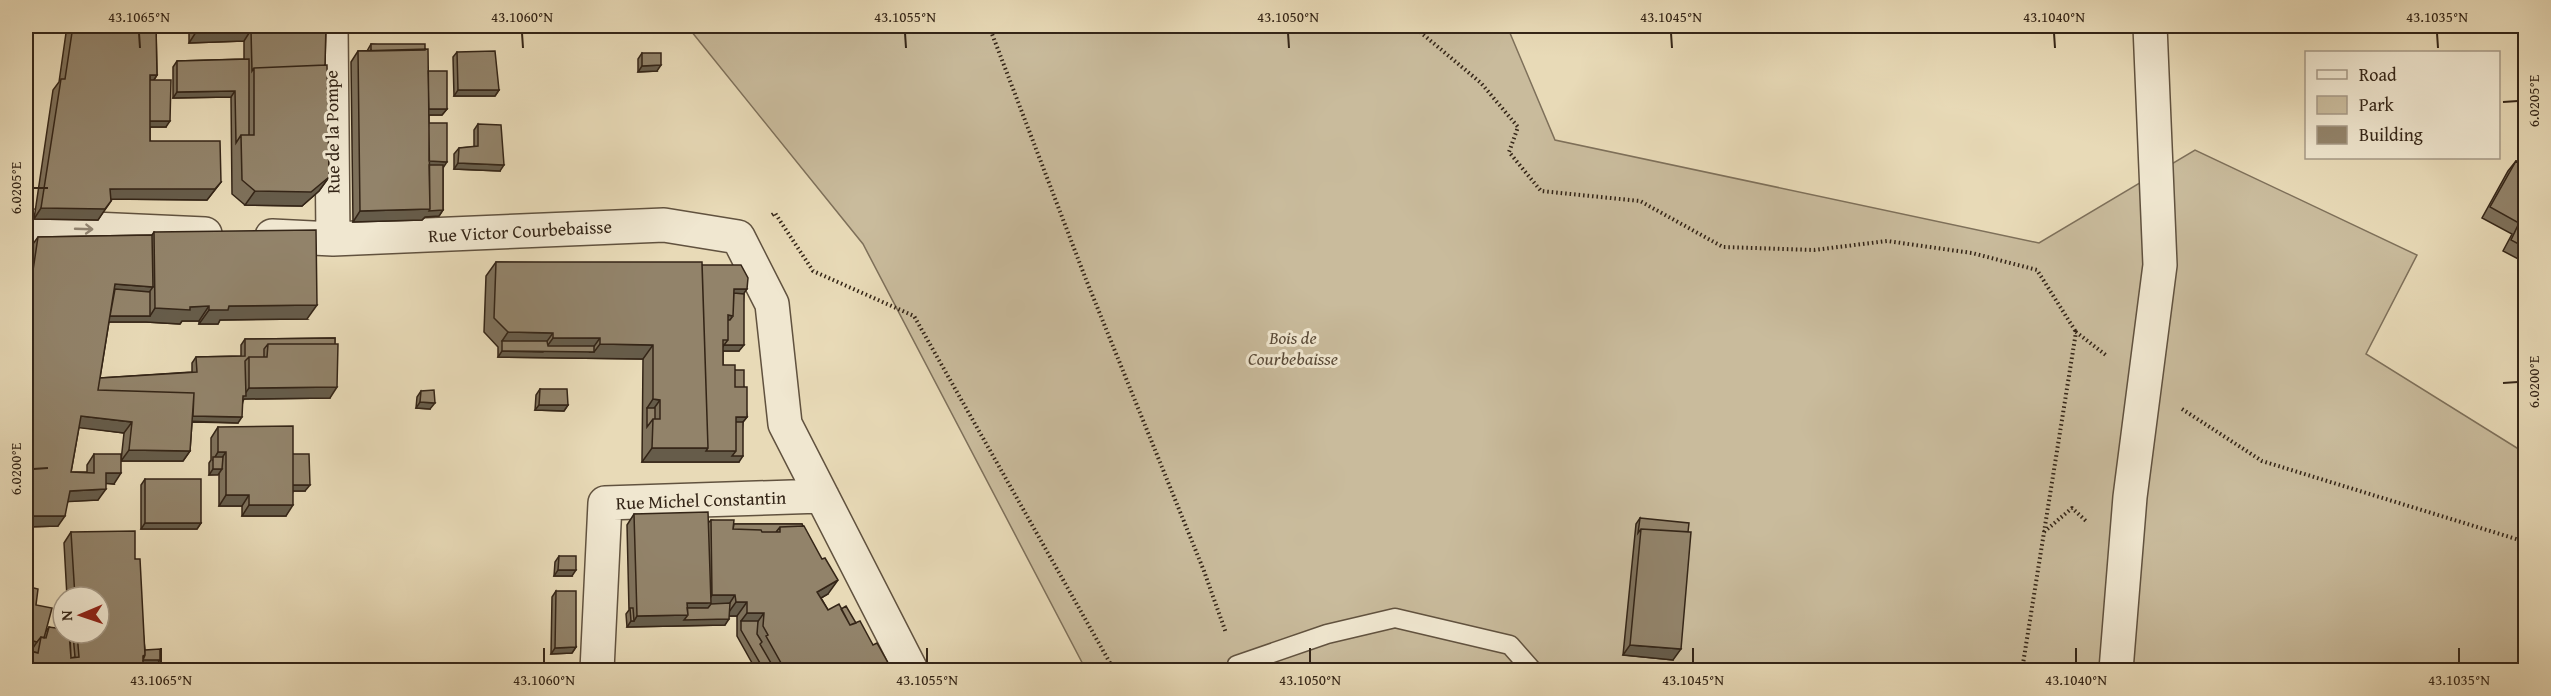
<svg xmlns="http://www.w3.org/2000/svg" width="2551" height="696" font-family="'Gentium Book Plus',serif">
<rect width="100%" height="100%" fill="#e8dab7"/>
<filter id="stains"><feTurbulence type="fractalNoise" baseFrequency=".00333" numOctaves="4"/><feColorMatrix values="0 0 0 0 .2 0 0 0 0 .09 0 0 0 0 .02 0 0 0 .5 -.17"/></filter>
<radialGradient id="worn" r=".72"><stop offset=".6" stop-color="#630" stop-opacity="0"/><stop offset="1" stop-color="#630" stop-opacity=".3"/></radialGradient>
<path fill="#c9bb9c" stroke="#7e705a" stroke-width="1.5" d="M687,26H1507L1555,140L2039,243L2195,150L2417,255L2366,354L2525,453V670H1086L863,244Z"/>
<g fill="none" stroke-linecap="round" stroke-linejoin="round">
<defs>
<path id="lane" d="M1237,670V665L1327,634L1395,618L1510,645L1532,670"/>
<path id="street" d="M331,26L333,239
M26,226L205,234
M272,236L333,239L664,225L738,237L772,304L785,424L911,670
M597,670L605,503L822,496
M2116,670L2130,497L2160,265L2150,26"/>
</defs>
<use href="#lane" stroke="#61523f" stroke-width="21"/>
<use href="#street" stroke="#61523f" stroke-width="36"/>
<path stroke="#342517" stroke-width="4" stroke-dasharray="1.5 3" stroke-linecap="butt" d="M989,26L1085,277L1204,571L1226,633
M1413,26L1481,83L1518,127L1509,152L1541,191L1640,201L1723,247L1814,250L1887,241L1972,253L2037,270L2076,332
M772,215L775,213L813,271L914,316L1114,670
M2182,409L2262,461L2526,542
M2044,532L2072,508L2086,521
M2022,670L2076,332L2107,356"/>
<use href="#lane" stroke="#f0e7d0" stroke-width="18"/>
<use href="#street" stroke="#f0e7d0" stroke-width="33"/>
</g>
<path fill="#7e715b" stroke="#342517" stroke-width="1.5" d="M67,26H156L157,75L154,80L166,127H150V141L221,182L207,200L111,199L98,220L34,219L53,90L59,82Z
M189,26H326L325,65L329,177L319,191L302,206L245,205L232,194L231,97L173,98V67L177,61L244,59V41L189,43Z
M371,44L425,50L428,71L447,109L442,115H429V123L443,167V210L439,216L425,217L422,220L353,222L351,62L358,51H367Z
M457,52L499,90L495,96H454L453,57Z
M642,53L657,71L638,72V59Z
M478,124L500,171L454,169V154L459,148L474,147V130Z
M2516,161L2526,166V263L2503,251L2512,234L2482,218L2508,171Z
M154,232L307,319L220,320L218,324H199V321H182L180,324L146,322H109L100,378L192,372V363L196,357L241,356V345L245,339L335,338L330,398L244,399L243,401L238,423L192,422L190,451L183,461H121L124,433L79,427L71,472H87V465L94,454L114,484L106,483L98,500L68,501L58,526L26,527V279L30,248L38,237L152,235Z
M496,262L702,265L744,294L739,351H723V365L735,370L744,387L747,417L743,422L739,462H642L643,359L498,357V347L484,332L486,276Z
M540,389L568,405L564,411L535,410L536,395Z
M421,391L430,409L416,408L417,397Z
M218,427L293,454L305,491H293L286,516H242V506H219V474L209,475V463L211,460V438Z
M145,479L201,523L197,529H141V485Z
M634,514L708,523L711,520L734,524H802L828,594L821,598L828,610L841,609L856,623L873,645L892,670H756L737,636V616H729L725,625L627,627L626,614L629,610L627,525Z
M1640,518L1673,660L1623,655L1636,524Z
M71,532L135,559L145,650L156,666H143V670L33,652L36,605L46,631L49,627L63,633H99V597H67L64,543Z
M559,556L572,576H554L555,562Z
M556,591L576,647L572,653L551,654L552,597Z"/>
<path fill="#665c4a" stroke="#342517" stroke-width="1.5" d="M251,30L244,41L189,43L196,32Z
M661,65L657,71L638,72L642,66Z
M150,75H157L150,86Z
M458,90H499L495,96H454Z
M235,91L231,97L173,98L177,92Z
M425,109H447L442,115H421Z
M147,121H170L166,127H143Z
M426,160L447,162L443,168L426,167Z
M458,163L504,165L500,171L454,169Z
M329,177L319,191L302,206L245,205L255,191Z
M221,182L207,200L103,199L110,189Z
M111,201L98,220L34,219L41,208Z
M430,209L443,210L439,216L425,217L422,220L353,222L360,211Z
M115,284L153,287L145,298L111,295Z
M734,289H747L740,299H730Z
M317,305L307,319L220,320L218,324H199L209,310L229,306Z
M209,306L199,321H182L180,324L146,322H103L108,316H150L155,308Z
M728,315L733,316L726,326Z
M508,332L553,333L543,347L502,341Z
M553,338H600L590,352H594L600,344L653,345L643,359L498,357L502,351L543,352Z
M724,345H744L739,351H720Z
M337,387L330,398L244,399L242,402H239L249,388Z
M653,399L660,400L650,414L647,408Z
M420,402L435,403L430,409L416,408Z
M539,405H568L564,411L535,410Z
M81,416L132,422L124,433L73,427Z
M190,416L242,417L238,423L186,421Z
M736,417H747L739,427L732,428Z
M652,448H708L736,451L743,456L739,462H642Z
M129,450L190,451L183,461H121Z
M218,452H226L219,462L213,460Z
M213,469H222L218,475H209Z
M106,473H121L114,484L98,483Z
M290,485H310L305,491H286Z
M106,489L98,500L62,502L70,491Z
M226,495H249L242,506H219Z
M249,505H293L286,516H242Z
M26,516H65L58,526L26,527Z
M145,523H201L197,529H141Z
M558,570H576L572,576H554Z
M838,580L828,594L807,606L817,592Z
M712,595H735L726,609L684,608L687,603H707Z
M736,602H747L737,616H726Z
M747,613H764L754,627L741,621Z
M688,615L729,619L725,625L627,627L631,621H634L637,616Z
M26,639L37,642L33,648L26,646Z
M1630,645L1681,649L1673,660L1623,655Z
M576,647L572,653L551,654L555,648Z
M143,656L160,660L156,666H135Z"/>
<path fill="#92836a" stroke="#342517" stroke-width="1.5" d="M73,26H156L157,75H150V141H220L221,182L215,189H110L111,201L105,209L41,208L61,79H65Z
M196,26H326L325,65L254,68L252,71L251,30L196,32Z
M371,44H425V50L371,51Z
M428,49L430,209L360,211L358,51Z
M495,51L499,90H458L457,52Z
M642,53H661V65L642,66Z
M249,59V135H241L236,143L235,91L177,92V61Z
M327,65L329,177L311,192L255,191L242,180L241,135H254V68Z
M428,71H447V109H429Z
M150,80H171L170,121H150Z
M429,123H447V162L429,161Z
M478,124L501,125L504,165L458,163L459,148L478,146Z
M2516,161L2526,166V248L2511,240L2519,223L2490,207Z
M429,165H443V210L429,211L430,209Z
M316,230L317,305L229,306L228,310H209V306L190,307V310L155,308L154,232Z
M152,235L153,287L115,284L98,390L194,393L190,451L129,450L132,422L81,416L71,472L94,473V454H121V473H106V489L70,491L65,516H26V317L38,237Z
M496,262H702L708,448H652L653,419H660V400L653,399V345L600,344V338H553V333L508,332L494,318Z
M702,265H741L748,278L747,289H734L733,316L728,315V340H723V365H735V387H747V417H736V451H706L708,448Z
M115,289L150,292V316H110Z
M734,293L744,294V345H724L728,340V320H730L733,316Z
M335,338V344H268L264,349V357H249L245,361L246,396H243L242,417L193,416L194,393L98,390L100,378L197,372L196,357L245,356V339Z
M502,341H547L548,346H594V352L502,351Z
M268,344H338L337,387L249,388V357H267Z
M735,370H744V387H735Z
M540,389H567L568,405H539Z
M434,390L435,403L420,402L421,391Z
M647,408H655V419H653L647,427Z
M736,422H743V456H732L736,451Z
M293,426V505H249V495H226V452H218V427Z
M293,454H309L310,485H293Z
M213,457H223L222,469H213Z
M145,479H201V523H145Z
M708,512L711,603H687L688,615L637,616L634,514Z
M1640,518L1689,523L1688,532L1641,529L1638,533Z
M711,520H734L733,529L761,530L762,532H780V527L804,526L822,559L825,558L838,580L817,592L828,610L839,604L850,625L860,621L873,645L877,643L892,670H785L766,636L768,635L763,626L764,613H747V602H736L735,595H712Z
M734,524H802L803,526L780,527L776,532H762L761,530L733,529Z
M1641,529L1691,532L1681,649L1630,645Z
M135,531V559H140L145,655L143,656V670H26V650L38,653L41,637L46,638L49,627L63,629V633H69L71,658L79,657L77,633H99V597H75L71,532Z
M559,556H576V570H558Z
M26,586L38,589L36,605L52,608L44,638L41,637L37,642L26,639Z
M556,591H576V647L555,648Z
M730,603L729,619L684,620L688,615L687,608H708L711,604Z
M846,606L856,623L850,625L841,609Z
M630,608H633L634,621H631Z
M741,621H758L757,634L762,642L760,644L775,670H764L741,630Z
M70,635H73L75,657L71,658Z
M160,649V660H143L145,655V650Z
M582,664L581,670H495Z"/>
<defs><path id="oneway-shaft" d="M-6 0H5M1.5-3L5.5 0L1.5 3" fill="none" stroke-width="1.6" stroke-linecap="round" stroke-linejoin="round" transform="scale(1.5)"/></defs>
<use stroke="#928674" href="#oneway-shaft" transform="translate(84 229) rotate(2)"/>
<path fill="none" stroke="#342517" stroke-width="2" d="M139,33L140,48M522,33L523,48M905,33L906,48M1288,33L1289,48M1671,33L1672,48M2054,33L2055,48M2437,33L2438,48M2503,102L2518,101M33,188H48M2503,383L2518,382M33,469L48,468M161,648V663M544,648V663M927,648V663M1310,648V663M1693,648V663M2076,648V663M2459,648V663"/>
<g text-anchor="middle" dominant-baseline="central" stroke-width="6" stroke-linejoin="round" paint-order="stroke">
<g font-size="18" fill="#342517" stroke="#f0e7d0">
<text transform="translate(332 132) rotate(-91)">Rue de la Pompe</text>
<text transform="translate(520 231) rotate(-3)">Rue Victor Courbebaisse</text>
<text transform="translate(701 500) rotate(-2)">Rue Michel Constantin</text>
</g>
<g font-size="18" font-style="italic" fill="#594a38" stroke="#f0e7d0">
<text x="1293" y="337">Bois de<tspan x="1293" dy="21">Courbebaisse</tspan></text>
</g>
</g>
<rect width="2551" height="696" fill="none" stroke="#e8dab7" stroke-width="66"/>
<rect x="2305" y="51" width="195" height="108" fill="#f0e7d0" stroke="#a59986" stroke-width="1.5"/>
<rect x="2317" y="70" width="30" height="9" fill="#f0e7d0" stroke="#a59986" stroke-width="1.5"/>
<text x="2359" y="81" font-size="18" fill="#342517">Road</text>
<rect x="2317" y="96" width="30" height="18" fill="#c9bb9c" stroke="#a59986" stroke-width="1.5"/>
<text x="2359" y="111" font-size="18" fill="#342517">Park</text>
<rect x="2317" y="126" width="30" height="18" fill="#92836a" stroke="#a59986" stroke-width="1.5"/>
<text x="2359" y="141" font-size="18" fill="#342517">Building</text>
<g transform="translate(81 615) rotate(268)"><circle r="28" fill="#f0e7d0" stroke="#a59986" stroke-width="1.5"/>
<path d="M0-4.5L10 22L0 15L-10 22Z" fill="#8f2418"/>
<text y="-9" font-size="16" font-weight="bold" text-anchor="middle" fill="#342517">N</text>
</g>
<rect x="33" y="33" width="2485" height="630" fill="none" stroke="#342517" stroke-width="2"/>
<g font-size="15" text-anchor="middle" fill="#342517">
<text x="139" y="22">43.1065°N</text>
<text x="522" y="22">43.1060°N</text>
<text x="905" y="22">43.1055°N</text>
<text x="1288" y="22">43.1050°N</text>
<text x="1671" y="22">43.1045°N</text>
<text x="2054" y="22">43.1040°N</text>
<text x="2437" y="22">43.1035°N</text>
<text transform="translate(2534 101) rotate(-90)" y="5">6.0205°E</text>
<text transform="translate(16 188) rotate(-90)" y="5">6.0205°E</text>
<text transform="translate(2534 382) rotate(-90)" y="5">6.0200°E</text>
<text transform="translate(16 469) rotate(-90)" y="5">6.0200°E</text>
<text x="161" y="685">43.1065°N</text>
<text x="544" y="685">43.1060°N</text>
<text x="927" y="685">43.1055°N</text>
<text x="1310" y="685">43.1050°N</text>
<text x="1693" y="685">43.1045°N</text>
<text x="2076" y="685">43.1040°N</text>
<text x="2459" y="685">43.1035°N</text>
</g>
<rect width="100%" height="100%" filter="url(#stains)"/>
<rect width="100%" height="100%" fill="url(#worn)"/>
</svg>
